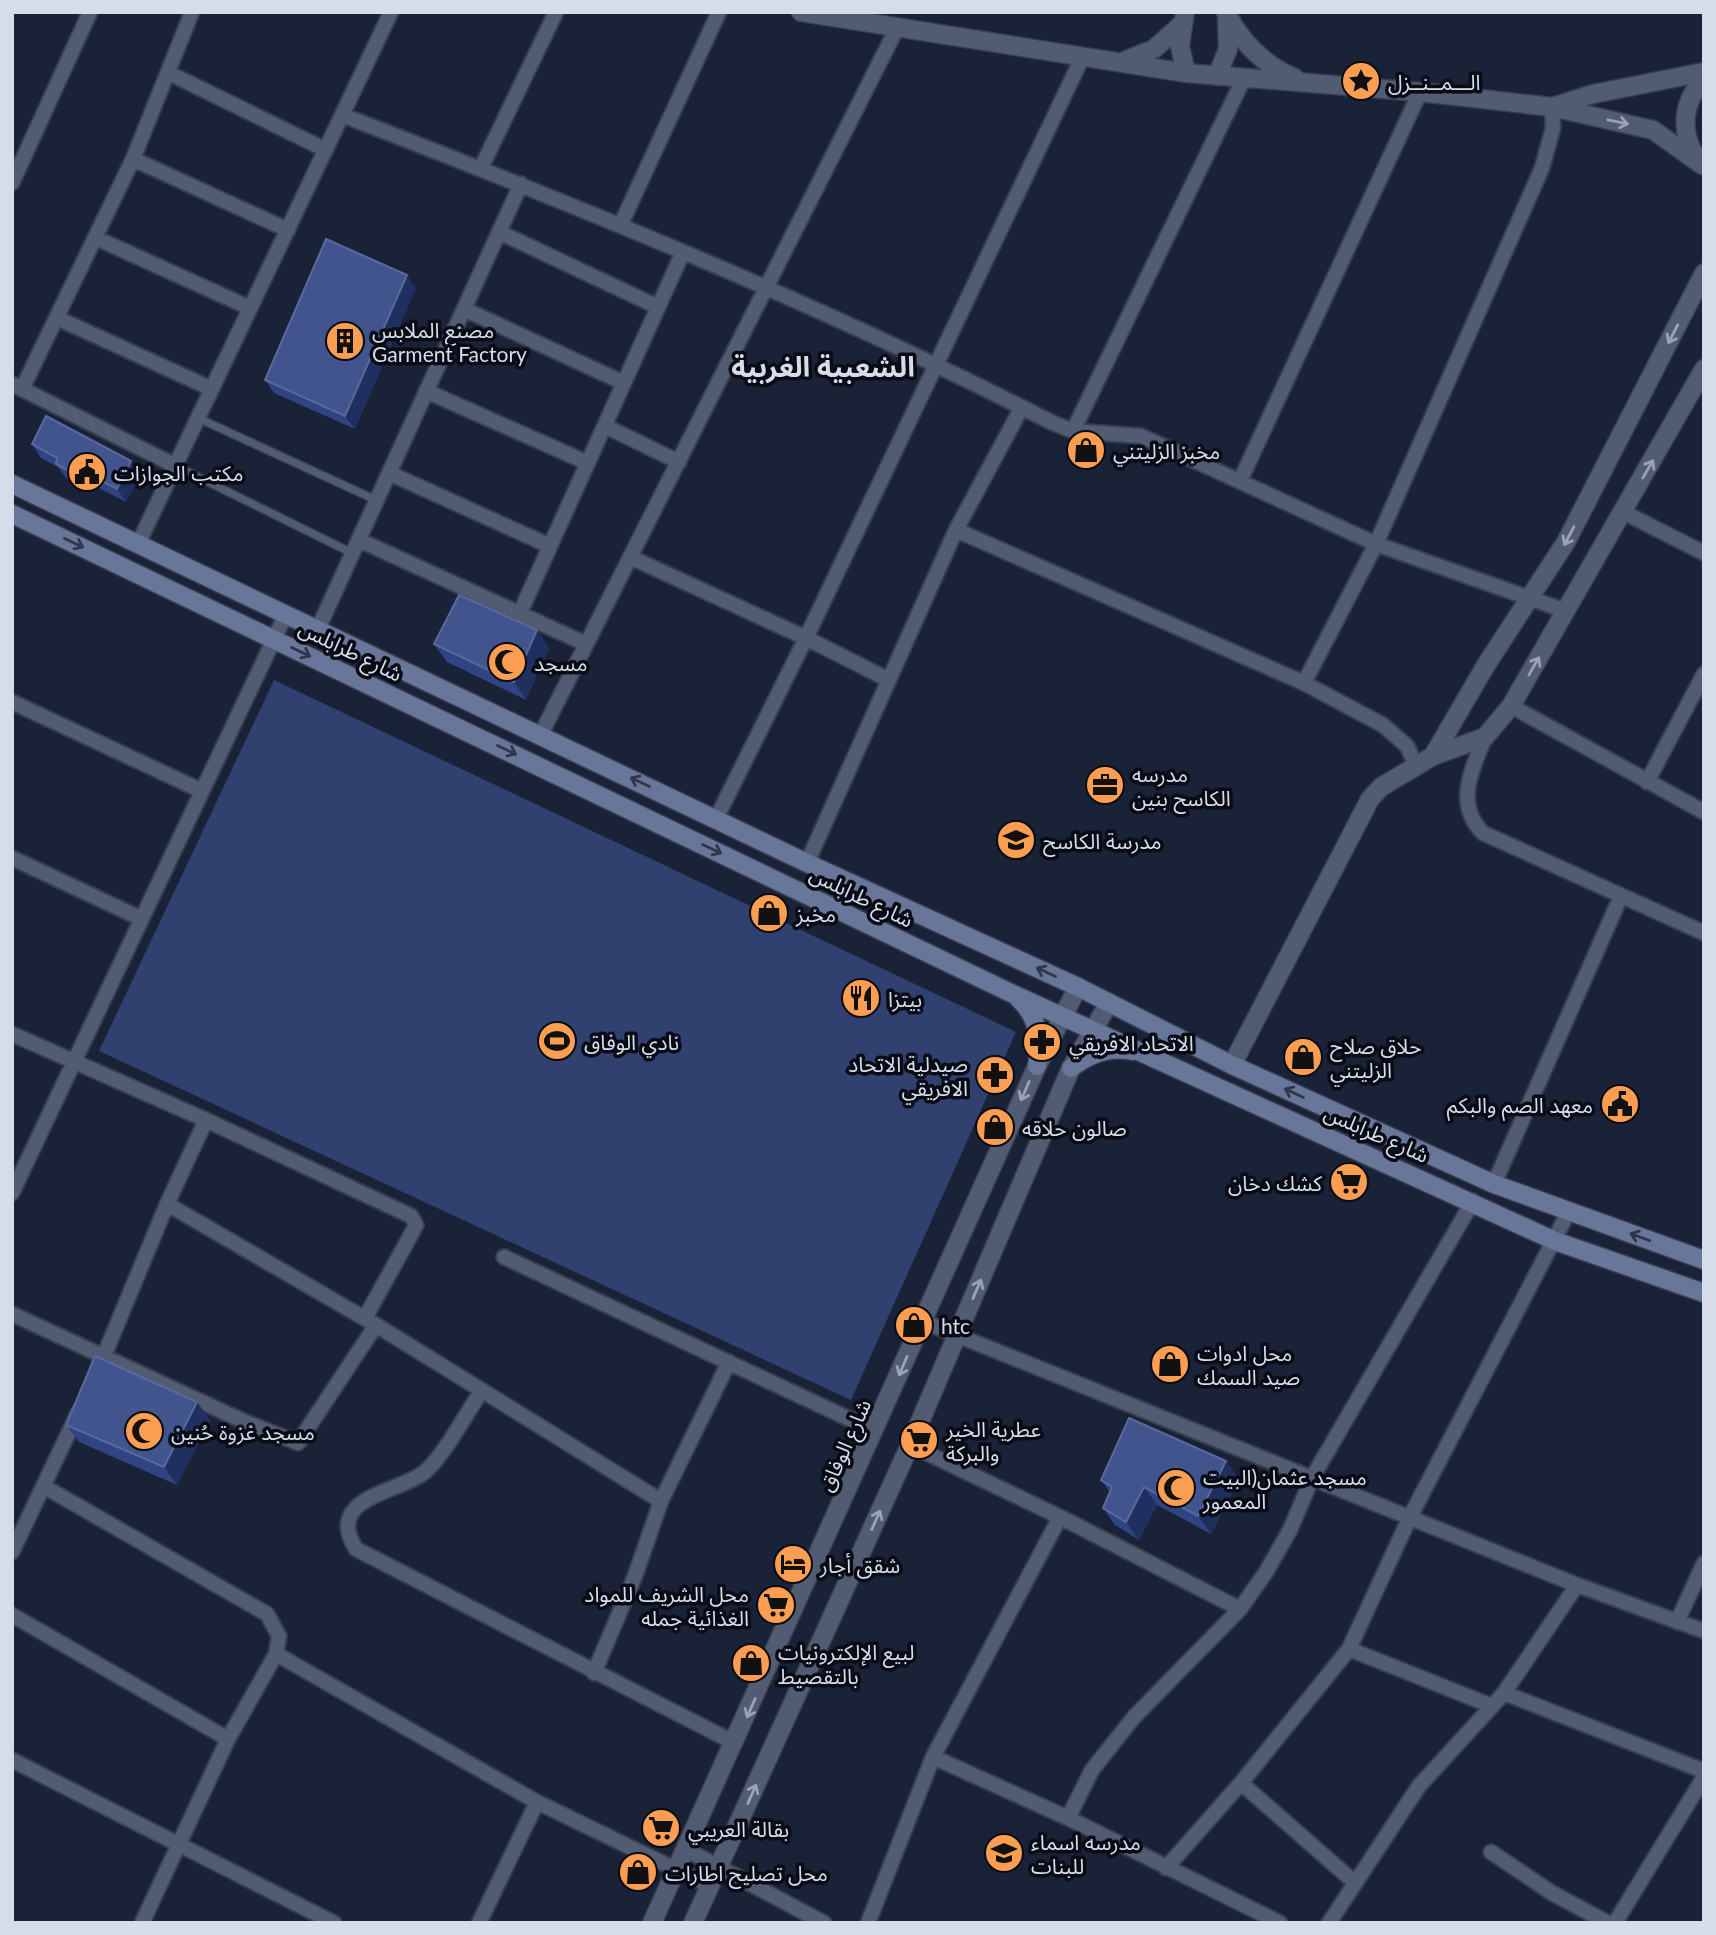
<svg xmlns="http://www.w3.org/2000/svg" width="1716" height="1935" font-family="Lato,'Noto Sans Arabic',sans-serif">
<rect width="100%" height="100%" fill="#1a2237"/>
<path fill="#30416f" d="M274,680L1016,1032L851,1400L99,1051Z"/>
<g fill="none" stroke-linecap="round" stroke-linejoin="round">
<defs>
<path id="service" d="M198,418L376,500
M176,466L352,553"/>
<path id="minor" d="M169,73L326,150
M342,115C583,208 822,305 1053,423L1073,431L1141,436L1376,544L1566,611
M133,159L288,230
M481,168L556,12
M12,183L90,12
M621,224L719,12
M499,232L658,307
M96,238L250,308
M464,309L624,383
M57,318L212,389
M12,384L176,466
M22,389L133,159L192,12
M426,391L588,463
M607,427L679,462
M1073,431L1244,78
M389,473L550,546
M1240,481L1420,92
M1623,512L1704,553
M956,530L1304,683L1383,725L1407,746L1416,766
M359,540L586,644
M138,544L391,12
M630,557L806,638L889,680
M519,615L683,252
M317,631L521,184
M1304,683L1376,544L1542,168L1553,128L1552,107
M12,702L202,791
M1511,706L1704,812
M541,734L897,28
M1485,737C1472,769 1454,804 1483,833L1704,933
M1647,782L1704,674
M716,819L806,638L1082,58
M12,858L140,918
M807,863L956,530L1022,407
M12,1034L206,1120L411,1216L416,1225L413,1231L365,1318
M1494,1184L1621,896
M12,1193L285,616
M167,1204L376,1325L661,1501
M504,1257L875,1431
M12,1314L243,1421L298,1443L376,1325
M922,1321L1577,1585L1704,1631
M96,1375L167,1204L206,1120
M482,1390C466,1414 446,1452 426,1471C401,1493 323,1496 356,1549L735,1743
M910,1445L1060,1517L1240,1609
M45,1487L267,1614L279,1636L276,1654L228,1739L142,1923
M12,1552L78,1413
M12,1615L228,1739
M1677,1622L1704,1563
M1349,1649L1492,1706
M276,1654L537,1802L710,1886
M594,1673L635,1576L661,1501L729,1362
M1504,1693L1704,1771
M933,1757L1068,1818L1280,1923
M12,1760L334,1923
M1241,1783L1354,1882
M1068,1818L1092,1770L1134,1717L1240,1609L1266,1572L1290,1530L1312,1478L1473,1201
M685,1849L824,1923
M1491,1852L1552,1893L1608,1923
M1166,1868L1241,1783L1349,1649L1410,1517L1569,1211
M479,1923L537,1802
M868,1923L933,1757L1060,1517
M1329,1923L1419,1786L1504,1693L1577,1585
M1615,1923L1704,1777"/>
<path id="tertiary" d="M801,12L1186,73L1420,92L1552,107L1653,130L1702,165
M1185,12L1180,46L1186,73
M1226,13C1242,43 1263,65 1295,78
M1124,61L1154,49L1182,24
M1217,76L1228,49L1227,19
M1552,107L1593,94L1704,72
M1696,157C1680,132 1682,101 1704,80
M1433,756L1486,665L1566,542L1704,273
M1232,1065L1370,799L1381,787L1433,756L1485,737L1511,706L1704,369
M652,1923L1037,1066L1078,987
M693,1923L910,1445L1071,1068L1109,1003"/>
<path id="secondary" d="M12,484L807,863L1078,987L1232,1065L1494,1184L1704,1260
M12,514L1013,994L1555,1241L1704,1293
M1018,998C1038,1016 1042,1041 1037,1066
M1071,1068C1089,1054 1110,1046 1133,1051"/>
</defs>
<use href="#service" stroke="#383d4f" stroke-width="10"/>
<use href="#minor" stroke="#383d4f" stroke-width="18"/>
<use href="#tertiary" stroke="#383d4f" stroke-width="21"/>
<use href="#secondary" stroke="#383d4f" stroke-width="21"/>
<use href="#service" stroke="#515b72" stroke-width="7"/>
<use href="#minor" stroke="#515b72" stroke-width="14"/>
<use href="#tertiary" stroke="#515b72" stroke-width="18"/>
<use href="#secondary" stroke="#687699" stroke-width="18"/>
</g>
<path fill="#304382" d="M416,288L355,429L274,393L265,380Z
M32,444L131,461L141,474L126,502L97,487L92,491L66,478L58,467L41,458Z
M537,630L549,648L526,700L447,662L434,644Z
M197,1402L210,1420L177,1485L79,1442L66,1425Z
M1239,1479L1211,1534L1157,1505L1139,1540L1115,1525L1103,1508L1110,1492L1101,1480Z"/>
<path fill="#1f2f5f" d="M407,275L416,288L355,429L345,416Z
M131,461L141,474L126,502L117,489Z
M537,630L549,648L526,700L514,682Z
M197,1402L210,1420L177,1485L164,1467Z
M1226,1461L1239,1479L1211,1534L1198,1516Z
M1144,1487L1157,1505L1139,1540L1126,1522Z"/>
<path fill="#41548d" stroke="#59699c" stroke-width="2" d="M326,239L407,275L345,416L265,380Z
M46,416L131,461L117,489L88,474L83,478L56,464L57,458L32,444Z
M459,595L537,630L514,682L434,644Z
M95,1356L197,1402L164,1467L66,1425Z
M1129,1418L1226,1461L1198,1516L1144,1487L1126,1522L1103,1508L1112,1487L1101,1480Z"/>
<defs><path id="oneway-shaft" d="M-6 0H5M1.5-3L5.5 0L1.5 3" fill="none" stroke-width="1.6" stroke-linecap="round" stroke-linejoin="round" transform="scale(1.75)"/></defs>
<g stroke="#9aa2b4">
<use href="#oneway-shaft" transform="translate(1618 122) rotate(11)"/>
<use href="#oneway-shaft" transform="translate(1673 334) rotate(117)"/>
<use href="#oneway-shaft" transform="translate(1648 469) rotate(-60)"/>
<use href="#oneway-shaft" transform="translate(1569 536) rotate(118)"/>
<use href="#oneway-shaft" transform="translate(1534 666) rotate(-60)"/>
<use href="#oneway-shaft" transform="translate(1025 1091) rotate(114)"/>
<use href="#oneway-shaft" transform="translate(977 1289) rotate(-67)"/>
<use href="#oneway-shaft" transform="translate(903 1366) rotate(113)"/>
<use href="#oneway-shaft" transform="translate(876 1520) rotate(-66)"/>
<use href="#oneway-shaft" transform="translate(751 1708) rotate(114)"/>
<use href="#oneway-shaft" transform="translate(752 1794) rotate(-66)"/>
</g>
<g stroke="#2f364a">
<use href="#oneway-shaft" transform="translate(74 543) rotate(25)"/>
<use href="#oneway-shaft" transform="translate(301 652) rotate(26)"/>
<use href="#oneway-shaft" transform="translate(507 750) rotate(26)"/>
<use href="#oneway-shaft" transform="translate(640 782) rotate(-154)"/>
<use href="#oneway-shaft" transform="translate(712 849) rotate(26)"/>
<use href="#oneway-shaft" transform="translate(1046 972) rotate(-155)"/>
<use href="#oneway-shaft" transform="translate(1294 1093) rotate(-155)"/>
<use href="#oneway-shaft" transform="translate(1640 1237) rotate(-160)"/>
</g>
<defs>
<symbol id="sight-disc" viewBox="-11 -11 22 22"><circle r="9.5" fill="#fc9e52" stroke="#090c15"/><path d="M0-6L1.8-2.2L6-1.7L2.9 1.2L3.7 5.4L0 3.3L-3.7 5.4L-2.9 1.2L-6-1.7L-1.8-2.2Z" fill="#111"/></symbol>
<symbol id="building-disc" viewBox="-11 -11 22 22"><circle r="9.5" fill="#fc9e52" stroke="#090c15"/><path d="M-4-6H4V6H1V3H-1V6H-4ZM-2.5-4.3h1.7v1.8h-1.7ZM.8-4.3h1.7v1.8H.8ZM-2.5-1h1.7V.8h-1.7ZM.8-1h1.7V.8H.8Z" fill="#111"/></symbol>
<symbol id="shop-disc" viewBox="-11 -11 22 22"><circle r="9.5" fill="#fc9e52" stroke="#090c15"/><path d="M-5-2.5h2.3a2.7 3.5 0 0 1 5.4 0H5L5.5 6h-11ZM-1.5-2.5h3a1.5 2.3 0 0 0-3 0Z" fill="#111"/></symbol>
<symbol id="civic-disc" viewBox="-11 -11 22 22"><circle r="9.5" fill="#fc9e52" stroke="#090c15"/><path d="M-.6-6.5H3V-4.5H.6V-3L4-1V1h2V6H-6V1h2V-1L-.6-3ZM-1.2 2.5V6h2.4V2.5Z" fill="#111"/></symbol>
<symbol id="mosque-disc" viewBox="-11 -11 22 22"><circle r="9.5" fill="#fc9e52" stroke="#090c15"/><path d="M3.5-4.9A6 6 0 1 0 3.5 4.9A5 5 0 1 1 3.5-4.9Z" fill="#111"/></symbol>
<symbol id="office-disc" viewBox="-11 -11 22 22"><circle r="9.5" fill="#fc9e52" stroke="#090c15"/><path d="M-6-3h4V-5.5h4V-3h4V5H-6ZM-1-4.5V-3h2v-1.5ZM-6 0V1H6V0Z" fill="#111"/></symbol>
<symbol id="school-disc" viewBox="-11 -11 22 22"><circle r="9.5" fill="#fc9e52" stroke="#090c15"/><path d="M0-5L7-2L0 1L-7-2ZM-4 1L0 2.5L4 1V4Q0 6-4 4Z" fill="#111"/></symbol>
<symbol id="restaurant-disc" viewBox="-11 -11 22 22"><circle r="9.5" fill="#fc9e52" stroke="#090c15"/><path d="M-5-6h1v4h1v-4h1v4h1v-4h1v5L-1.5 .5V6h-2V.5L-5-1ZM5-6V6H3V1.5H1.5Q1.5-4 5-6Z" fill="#111"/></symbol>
<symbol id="stadium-disc" viewBox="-11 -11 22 22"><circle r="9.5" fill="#fc9e52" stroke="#090c15"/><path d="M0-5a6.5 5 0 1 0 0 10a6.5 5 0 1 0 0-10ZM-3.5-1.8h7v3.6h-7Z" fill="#111"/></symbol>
<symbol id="pharmacy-disc" viewBox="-11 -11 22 22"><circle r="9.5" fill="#fc9e52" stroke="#090c15"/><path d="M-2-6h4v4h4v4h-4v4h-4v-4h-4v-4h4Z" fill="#111"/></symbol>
<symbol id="supermarket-disc" viewBox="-11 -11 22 22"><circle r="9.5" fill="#fc9e52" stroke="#090c15"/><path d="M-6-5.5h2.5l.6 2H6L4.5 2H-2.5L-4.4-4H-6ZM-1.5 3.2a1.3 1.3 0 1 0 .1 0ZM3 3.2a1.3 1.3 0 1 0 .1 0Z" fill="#111"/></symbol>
<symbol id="hotel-disc" viewBox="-11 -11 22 22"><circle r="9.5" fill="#fc9e52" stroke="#090c15"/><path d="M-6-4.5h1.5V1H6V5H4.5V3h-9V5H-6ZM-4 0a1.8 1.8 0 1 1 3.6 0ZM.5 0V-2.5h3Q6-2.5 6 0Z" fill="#111"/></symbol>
</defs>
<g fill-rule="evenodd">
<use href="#sight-disc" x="1339" y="59" width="44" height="44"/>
<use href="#building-disc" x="323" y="319" width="44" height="44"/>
<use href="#shop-disc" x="1064" y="428" width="44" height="44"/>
<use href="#civic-disc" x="65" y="450" width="44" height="44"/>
<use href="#mosque-disc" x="485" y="640" width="44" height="44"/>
<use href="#office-disc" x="1083" y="763" width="44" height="44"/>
<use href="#school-disc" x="994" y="818" width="44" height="44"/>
<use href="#shop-disc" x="747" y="891" width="44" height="44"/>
<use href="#restaurant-disc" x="839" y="976" width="44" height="44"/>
<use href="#stadium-disc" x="535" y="1019" width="44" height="44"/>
<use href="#pharmacy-disc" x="1020" y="1020" width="44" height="44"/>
<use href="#shop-disc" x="1281" y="1035" width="44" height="44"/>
<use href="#pharmacy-disc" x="973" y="1053" width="44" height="44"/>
<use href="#civic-disc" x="1598" y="1082" width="44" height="44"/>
<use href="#shop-disc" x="973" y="1105" width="44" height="44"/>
<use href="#supermarket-disc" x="1327" y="1160" width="44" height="44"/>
<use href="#shop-disc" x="892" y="1303" width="44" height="44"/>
<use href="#shop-disc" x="1148" y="1342" width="44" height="44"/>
<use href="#mosque-disc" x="122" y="1409" width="44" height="44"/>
<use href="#supermarket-disc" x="897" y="1418" width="44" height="44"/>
<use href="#mosque-disc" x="1154" y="1466" width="44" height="44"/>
<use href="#hotel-disc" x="771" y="1542" width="44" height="44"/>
<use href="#supermarket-disc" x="754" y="1583" width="44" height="44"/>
<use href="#shop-disc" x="729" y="1641" width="44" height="44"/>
<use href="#supermarket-disc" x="639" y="1806" width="44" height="44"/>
<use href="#school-disc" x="982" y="1831" width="44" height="44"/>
<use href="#shop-disc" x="616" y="1850" width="44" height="44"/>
</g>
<g text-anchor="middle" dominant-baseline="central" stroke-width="7" stroke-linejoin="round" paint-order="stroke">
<g font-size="21" fill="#d6dcea" stroke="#090c15" text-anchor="start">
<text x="1388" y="81">الـــمــنــزل</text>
<text x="372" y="329">مصنع الملابس<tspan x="372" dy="24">Garment Factory</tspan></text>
<text x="1113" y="450">مخبز الزليتني</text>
<text x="114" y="472">مكتب الجوازات</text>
<text x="534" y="662">مسجد</text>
<text x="1132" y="773">مدرسه<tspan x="1132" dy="24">الكاسح بنين</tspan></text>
<text x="1043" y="840">مدرسة الكاسح</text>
<text x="796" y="913">مخبز</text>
<text x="888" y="998">بيتزا</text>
<text x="584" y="1041">نادي الوفاق</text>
<text x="1069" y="1042">الاتحاد الافريقي</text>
<text x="1330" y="1045">حلاق صلاح<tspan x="1330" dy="24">الزليتني</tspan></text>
<text x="968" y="1063" text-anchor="end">صيدلية الاتحاد<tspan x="968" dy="24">الافريقي</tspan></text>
<text x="1593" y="1104" text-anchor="end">معهد الصم والبكم</text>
<text x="1022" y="1127">صالون حلاقه</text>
<text x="1322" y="1182" text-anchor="end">كشك دخان</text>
<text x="941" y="1325">htc</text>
<text x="1197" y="1352">محل ادوات<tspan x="1197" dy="24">صيد السمك</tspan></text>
<text x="946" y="1428">عطرية الخير<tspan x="946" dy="24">والبركة</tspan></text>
<text x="171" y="1431">مسجد غزوة حُنين</text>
<text x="1203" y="1476">مسجد عثمان(البيت<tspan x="1203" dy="24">المعمور</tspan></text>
<text x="820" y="1564">شقق أجار</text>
<text x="749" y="1593" text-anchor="end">محل الشريف للمواد<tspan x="749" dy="24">الغذائية جمله</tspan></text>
<text x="778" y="1651">لبيع الإلكترونيات<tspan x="778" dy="24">بالتقصيط</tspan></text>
<text x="688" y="1828">بقالة العريبي</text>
<text x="1031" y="1841">مدرسه اسماء<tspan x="1031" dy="24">للبنات</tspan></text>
<text x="665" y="1872">محل تصليح اطارات</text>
</g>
<g font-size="21" fill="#d6dcea" stroke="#090c15">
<text transform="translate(351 650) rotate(26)">شارع طرابلس</text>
<text transform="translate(862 896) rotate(26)">شارع طرابلس</text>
<text transform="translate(1377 1133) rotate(24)">شارع طرابلس</text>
<text transform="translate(844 1445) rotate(-66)">شارع الوفاق</text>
</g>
<g font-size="28" font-weight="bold" fill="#d6dcea" stroke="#090c15">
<text x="823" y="366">الشعبية الغربية</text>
</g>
</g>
<rect width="1716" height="1935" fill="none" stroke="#d6dcea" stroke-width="28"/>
</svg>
